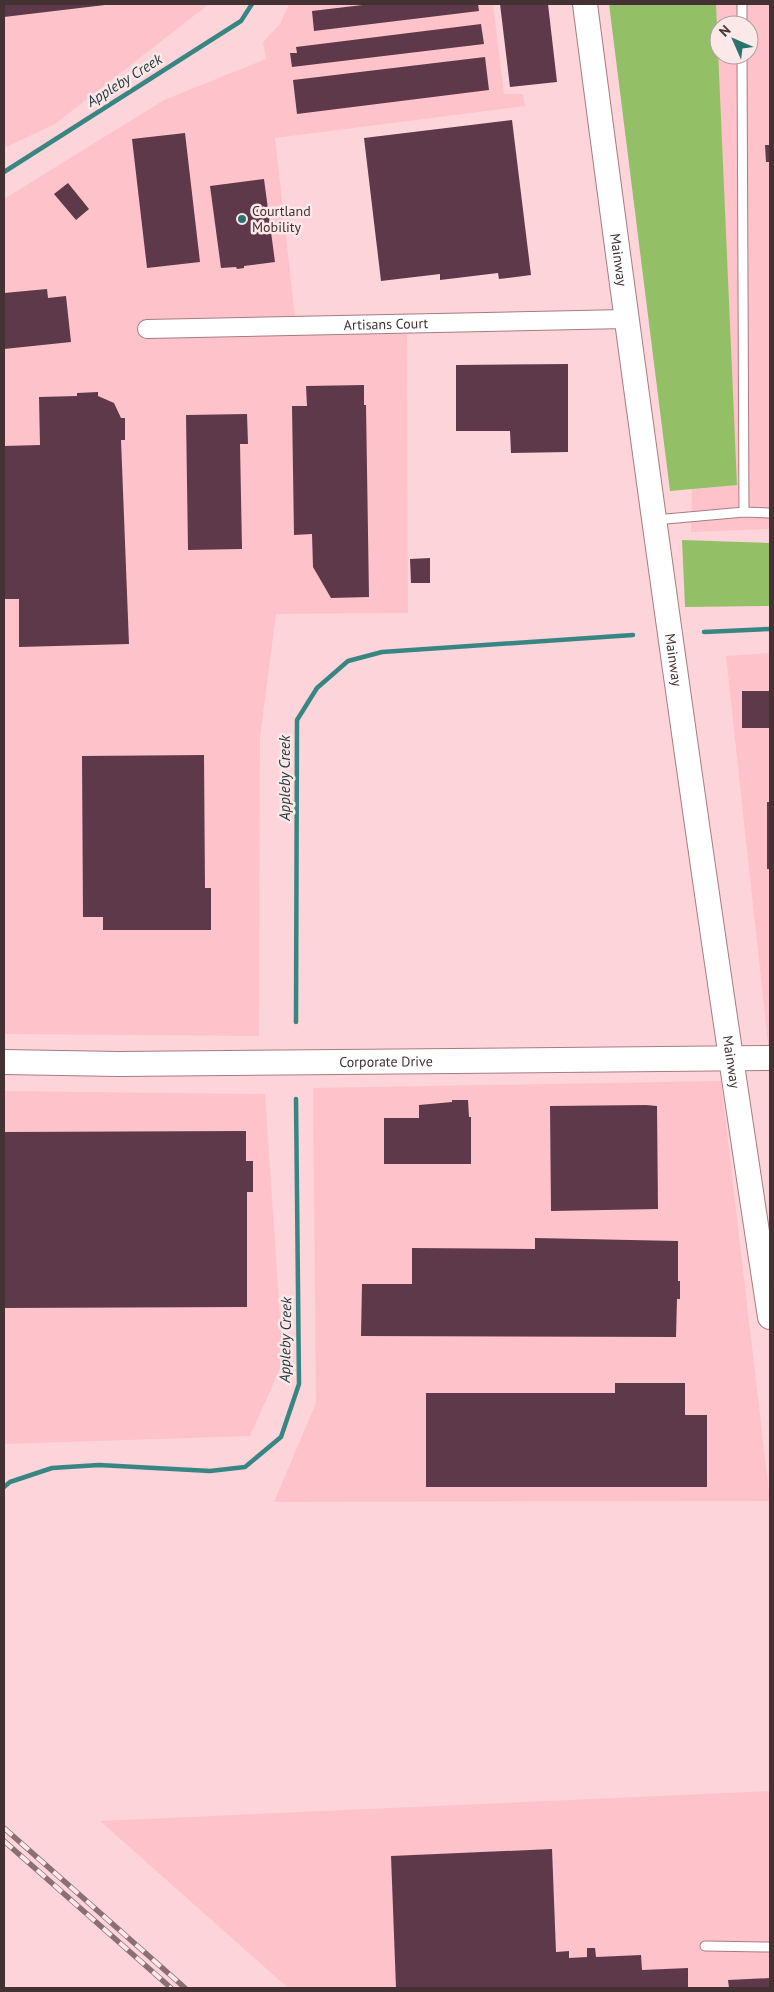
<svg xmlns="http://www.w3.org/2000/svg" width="774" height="1992" font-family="'PT Sans',sans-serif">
<rect width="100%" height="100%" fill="#fdd4d9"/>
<path fill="#fec3ca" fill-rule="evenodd" d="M4,4H209L55,124L4,148Z
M289,4H493L504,94H523L525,106L275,138L297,335L407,334L408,613L276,614L260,737L259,1036L4,1034V199L164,100L266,59L263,42L280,24Z
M701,4H770V529L691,532ZM719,25H749V55H719Z
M770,653V1062L726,656Z
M721,1081L770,1501L274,1502L316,1403L313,1088Z
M4,1091L265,1094L283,1362L250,1436L4,1444Z
M770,1791V1988H288L100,1821Z"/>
<path fill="#93c066" d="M609,4H716L737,485L670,491Z
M682,540L770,543V606L685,607Z"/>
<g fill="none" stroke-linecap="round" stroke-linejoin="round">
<path stroke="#388683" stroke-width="4.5" d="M4,172L241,21L252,4
M704,632L770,629
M296,1022L297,720L317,688L348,661L382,652L633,635
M4,1487L10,1482L52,1468L99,1465L210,1471L245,1467L281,1437L299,1384L296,1099"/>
</g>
<path fill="#5e394a" d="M4,4H105V5L4,17Z
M371,4H478L479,11L314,31L312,11Z
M500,4H548L557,82L510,87Z
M481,24L484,44L292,67L290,53H297L296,47Z
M485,57L489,90L297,114L293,80Z
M512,120L531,275L499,279L498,273L440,280V274L381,281L364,138Z
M185,133L200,262L147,268L132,139Z
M765,145H770V162H766Z
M264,179L275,262L244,266V268L237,269L236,267L221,268L210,186Z
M68,183L89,209L76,220L54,194Z
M47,289L48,298L66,296L71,342L4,349V293Z
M568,364V452L511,453L510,431H456V365Z
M364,385V405H366L369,597L331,598L313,567L312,534L294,535L292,406H307L306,386Z
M98,392V396L114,403L121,418H125V440H121L129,644L19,647V599H4V446L40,445L39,397L77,396V393Z
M247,414L248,444H240L242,549L188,550L186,415Z
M430,558V583H411L410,559Z
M742,691H770V728H742Z
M204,755L205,888H211V930H103V917H83L82,756Z
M767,802H770V869H767Z
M452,1100H468L469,1117H471V1164H384V1118H419V1105L452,1102Z
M646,1105L657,1106L658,1209L551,1211L550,1106Z
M246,1131V1161H253V1192H247V1307L4,1308V1132Z
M535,1238L678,1241V1281H680V1299H677L676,1337L361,1336L362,1284H412V1248L535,1249Z
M615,1383H685V1415H707V1487H426V1393H615Z
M552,1849L556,1952L569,1951V1958L587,1957V1948H595L596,1957L641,1955L642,1970L688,1968V1988H396L391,1856Z
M770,1978V1988H729L728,1980Z"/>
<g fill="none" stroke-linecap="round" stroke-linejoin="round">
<defs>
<path id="lane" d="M742,4V25
M742,55L744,512L770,513
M655,520L744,512
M705,1946L770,1947"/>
<g id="street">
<path id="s1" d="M147,329L626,319"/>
</g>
<g id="secondary">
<path id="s2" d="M585,4C642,442 703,880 770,1317"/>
<path id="s3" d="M4,1062L119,1064L770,1058"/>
</g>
</defs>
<use href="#lane" stroke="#a97b81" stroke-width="11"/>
<use href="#street" stroke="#a97b81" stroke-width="20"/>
<use href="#secondary" stroke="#a97b81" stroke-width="26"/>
<use href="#lane" stroke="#fff" stroke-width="9"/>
<use href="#street" stroke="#fff" stroke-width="18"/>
<use href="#secondary" stroke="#fff" stroke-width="24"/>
<defs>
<path id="rail" d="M4,1828L185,1988
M4,1841L171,1988"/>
</defs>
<use href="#rail" stroke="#8b7073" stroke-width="5.5"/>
<use href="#rail" stroke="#fce7e9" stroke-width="4" stroke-dasharray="11" stroke-linecap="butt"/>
</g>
<circle fill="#29736f" stroke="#fce7e9" stroke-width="2" cx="242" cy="219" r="5"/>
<g text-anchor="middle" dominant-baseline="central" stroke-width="5" stroke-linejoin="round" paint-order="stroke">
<g font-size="14" fill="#443133" stroke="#fce7e9" text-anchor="start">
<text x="252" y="211">Courtland<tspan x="252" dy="16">Mobility</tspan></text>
</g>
<g font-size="14" fill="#443133" stroke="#fce7e9">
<text stroke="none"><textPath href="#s2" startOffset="258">Mainway</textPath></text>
<text stroke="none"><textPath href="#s1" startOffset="239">Artisans Court</textPath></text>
<text stroke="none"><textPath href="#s2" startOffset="662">Mainway</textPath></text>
<text stroke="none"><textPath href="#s3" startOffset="382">Corporate Drive</textPath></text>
<text stroke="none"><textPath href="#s2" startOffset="1068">Mainway</textPath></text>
</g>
<g font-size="15" font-style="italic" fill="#243d3c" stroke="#fce7e9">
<text transform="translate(124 80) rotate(-32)">Appleby Creek</text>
<text transform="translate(284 778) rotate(-90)">Appleby Creek</text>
<text transform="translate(285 1340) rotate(-89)">Appleby Creek</text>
</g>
</g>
<rect width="774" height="1992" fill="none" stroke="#443133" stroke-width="10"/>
<g transform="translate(734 40) rotate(315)"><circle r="24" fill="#fce7e9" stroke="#b29ea0"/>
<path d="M0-4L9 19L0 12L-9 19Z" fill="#29736f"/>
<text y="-8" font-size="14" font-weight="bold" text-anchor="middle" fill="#443133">N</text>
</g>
</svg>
